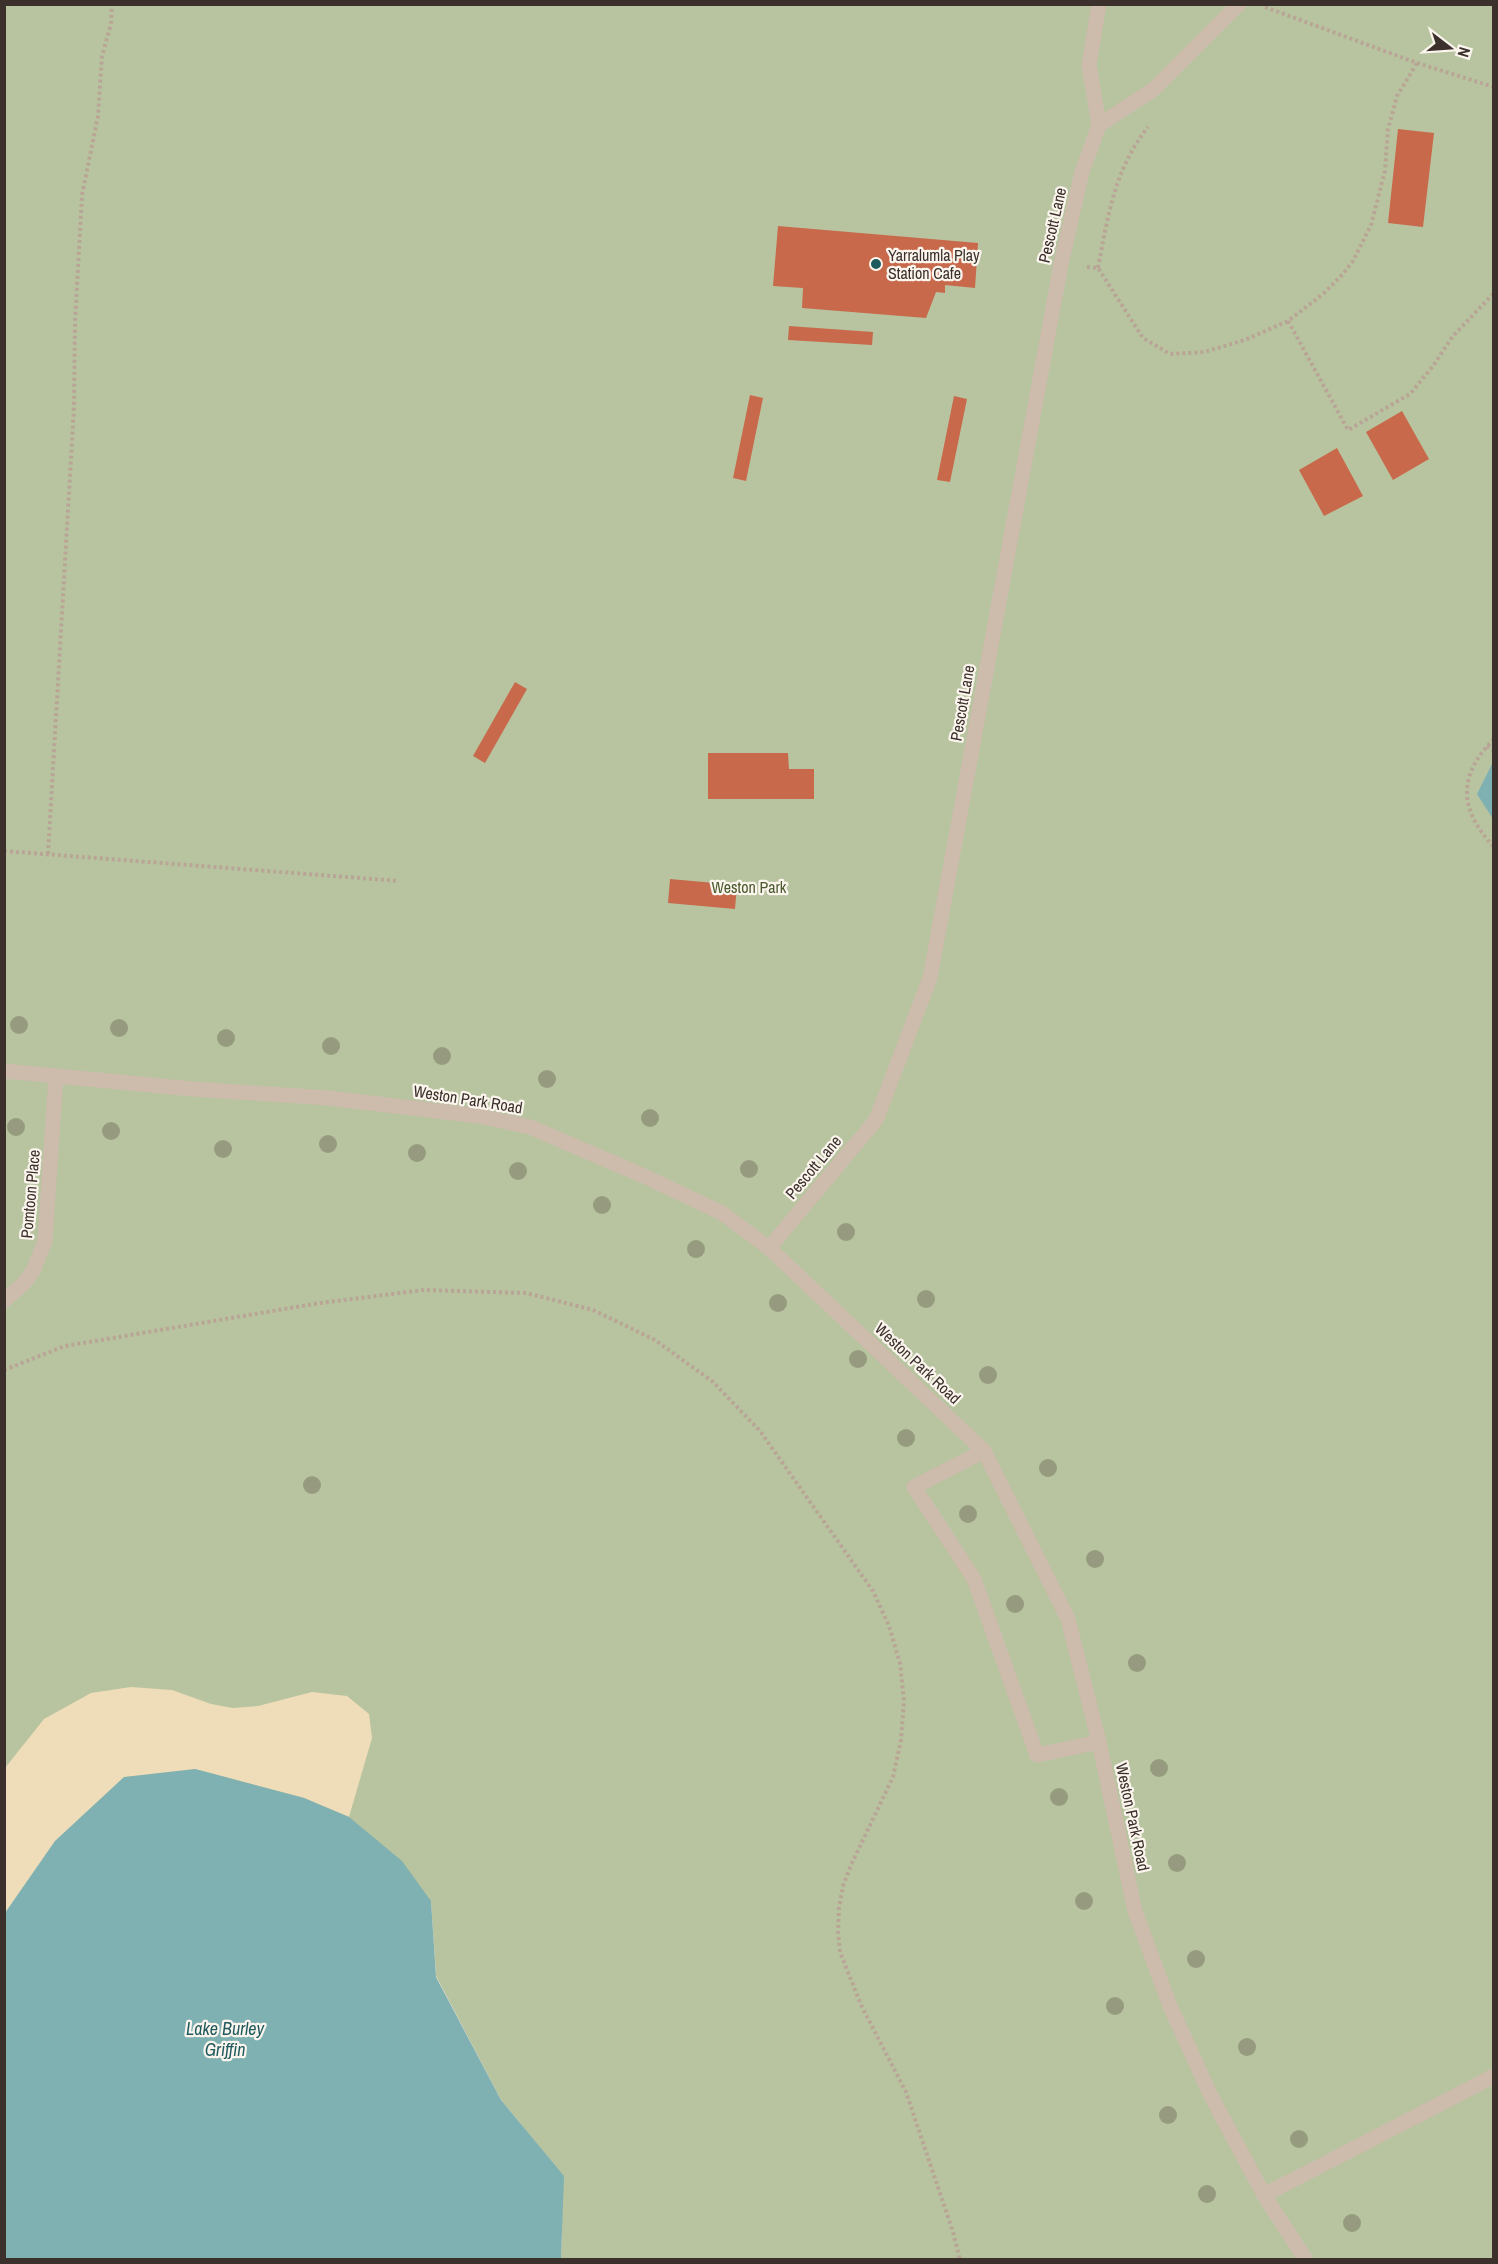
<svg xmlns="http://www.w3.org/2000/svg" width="1498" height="2264" font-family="'Archivo Narrow',sans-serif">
<rect width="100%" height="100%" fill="#f4ebe1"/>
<path fill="#b8c4a0" d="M5,5H1493V2259H561L563,2176L501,2100L436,1976L431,1901L55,1841L5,1913Z"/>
<path fill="#efdcb8" d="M131,1687L172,1690L211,1704L233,1708L258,1706L312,1692L347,1696L369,1714L372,1738L349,1817L304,1798L195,1769L55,1841L5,1913V1768L44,1719L91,1693Z"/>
<path fill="#7fb0b2" d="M1493,762V819L1477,794Z
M195,1769L304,1798L349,1817L402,1861L431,1901L436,1977L501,2100L564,2176L561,2259H5V1913L55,1841L124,1777Z"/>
<path fill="#c8694b" d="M1398,129L1434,133L1423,227L1388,223Z
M778,226L978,243L975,288L945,285V293L936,292L926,318L802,308L803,288L773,286Z
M789,326L873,332L872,345L788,340Z
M750,395L763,398L746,481L733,478Z
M954,396L967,399L950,482L937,480Z
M1402,411L1429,459L1393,480L1366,432Z
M1337,448L1363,496L1324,516L1299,470Z
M515,682L527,689L485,763L473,756Z
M708,753H788L789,769H814V799H708Z
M670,879L737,885L735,909L668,903Z"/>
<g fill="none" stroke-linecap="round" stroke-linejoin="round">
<path stroke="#b9a596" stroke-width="4" stroke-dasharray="3 3" stroke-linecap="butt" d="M1265,7L1417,63L1494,87
M1087,267L1098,268L1143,338L1170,354L1204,352L1245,340L1288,321L1323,294L1343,274L1353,261L1371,225L1385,171L1388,129L1397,96L1417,63
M1098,268C1108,216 1114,170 1148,127
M1288,321L1348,430L1410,394L1433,366L1453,336L1494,293
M1494,739C1457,776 1459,810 1494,847
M1487,746L1494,751
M4,851L399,881
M48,854L74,407L75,322L82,195L98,116L102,56L111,24L112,4
M4,1370L65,1346L320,1303L424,1290L526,1293L593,1310L655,1340L712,1381L760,1431L873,1591L889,1626L900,1663L904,1701L901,1740L893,1777L851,1865L843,1886L839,1908L838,1930L840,1952L861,2005L906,2092L953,2232L960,2260"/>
<path stroke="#cdbbac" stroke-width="15" d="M1099,125L1154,89L1239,4
M769,1248L876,1120L930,978L1061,264L1082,172L1099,125L1089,65L1099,4
M4,1301L23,1284L33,1271L45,1241L56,1076
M984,1451L914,1487L974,1579L1037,1755L1099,1742
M1264,2195L1494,2076"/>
<path stroke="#cdbbac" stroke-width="15" d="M4,1071L193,1089L328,1098L479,1116L530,1127L644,1176L722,1213L769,1248L984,1451L1068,1619L1099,1742L1135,1911L1170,2006L1211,2096L1264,2195L1306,2260"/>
</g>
<g fill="#969b7f">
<circle cx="19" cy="1025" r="9"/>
<circle cx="119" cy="1028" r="9"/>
<circle cx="226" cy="1038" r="9"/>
<circle cx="331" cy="1046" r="9"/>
<circle cx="442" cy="1056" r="9"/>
<circle cx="547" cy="1079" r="9"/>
<circle cx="650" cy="1118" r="9"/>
<circle cx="16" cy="1127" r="9"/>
<circle cx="111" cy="1131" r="9"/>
<circle cx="328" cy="1144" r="9"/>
<circle cx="223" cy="1149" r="9"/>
<circle cx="417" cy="1153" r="9"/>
<circle cx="749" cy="1169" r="9"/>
<circle cx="518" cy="1171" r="9"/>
<circle cx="602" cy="1205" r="9"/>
<circle cx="846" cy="1232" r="9"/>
<circle cx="696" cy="1249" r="9"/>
<circle cx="926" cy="1299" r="9"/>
<circle cx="778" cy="1303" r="9"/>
<circle cx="858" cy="1359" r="9"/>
<circle cx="988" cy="1375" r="9"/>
<circle cx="906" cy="1438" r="9"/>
<circle cx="1048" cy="1468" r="9"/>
<circle cx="312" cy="1485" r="9"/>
<circle cx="968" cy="1514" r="9"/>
<circle cx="1095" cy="1559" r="9"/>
<circle cx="1015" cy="1604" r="9"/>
<circle cx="1137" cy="1663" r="9"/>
<circle cx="1159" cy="1768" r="9"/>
<circle cx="1059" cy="1797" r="9"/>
<circle cx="1177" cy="1863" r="9"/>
<circle cx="1084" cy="1901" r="9"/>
<circle cx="1196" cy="1959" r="9"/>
<circle cx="1115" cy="2006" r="9"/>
<circle cx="1247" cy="2047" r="9"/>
<circle cx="1168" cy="2115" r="9"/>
<circle cx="1299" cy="2139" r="9"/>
<circle cx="1207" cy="2194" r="9"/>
<circle cx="1352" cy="2223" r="9"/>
</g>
<circle fill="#1f5a5e" stroke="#fbf5ee" stroke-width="2" cx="876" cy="264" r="6"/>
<g text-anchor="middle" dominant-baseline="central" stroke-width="4.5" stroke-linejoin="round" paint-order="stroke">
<g font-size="16" fill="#3b302b" stroke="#fbf5ee">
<text transform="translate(1052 225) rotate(-77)">Pescott Lane</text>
<text transform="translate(962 703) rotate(-80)">Pescott Lane</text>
<text transform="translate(468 1099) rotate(9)">Weston Park Road</text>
<text transform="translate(813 1167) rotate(-50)">Pescott Lane</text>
<text transform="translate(30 1194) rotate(-85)">Pomtoon Place</text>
<text transform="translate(918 1363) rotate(43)">Weston Park Road</text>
<text transform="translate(1133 1817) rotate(78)">Weston Park Road</text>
</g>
<g font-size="16" fill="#3b302b" stroke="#fbf5ee" text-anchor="start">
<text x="888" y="255">Yarralumla Play<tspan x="888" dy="18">Station Cafe</tspan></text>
</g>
<g font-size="16" fill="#4a5a2e" stroke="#fbf5ee">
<text x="749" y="887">Weston Park</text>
</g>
<g font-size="18" font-style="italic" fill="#1f5a5e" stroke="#fbf5ee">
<text x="225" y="2028">Lake Burley<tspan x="225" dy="21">Griffin</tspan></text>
</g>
</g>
<rect width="1498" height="2264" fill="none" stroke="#3b302b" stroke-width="12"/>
<g transform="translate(1450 48) rotate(107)" stroke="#fbf5ee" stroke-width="4.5" paint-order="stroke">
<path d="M0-4.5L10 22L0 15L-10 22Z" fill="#3b302b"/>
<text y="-9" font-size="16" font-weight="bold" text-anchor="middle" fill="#3b302b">N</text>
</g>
</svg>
